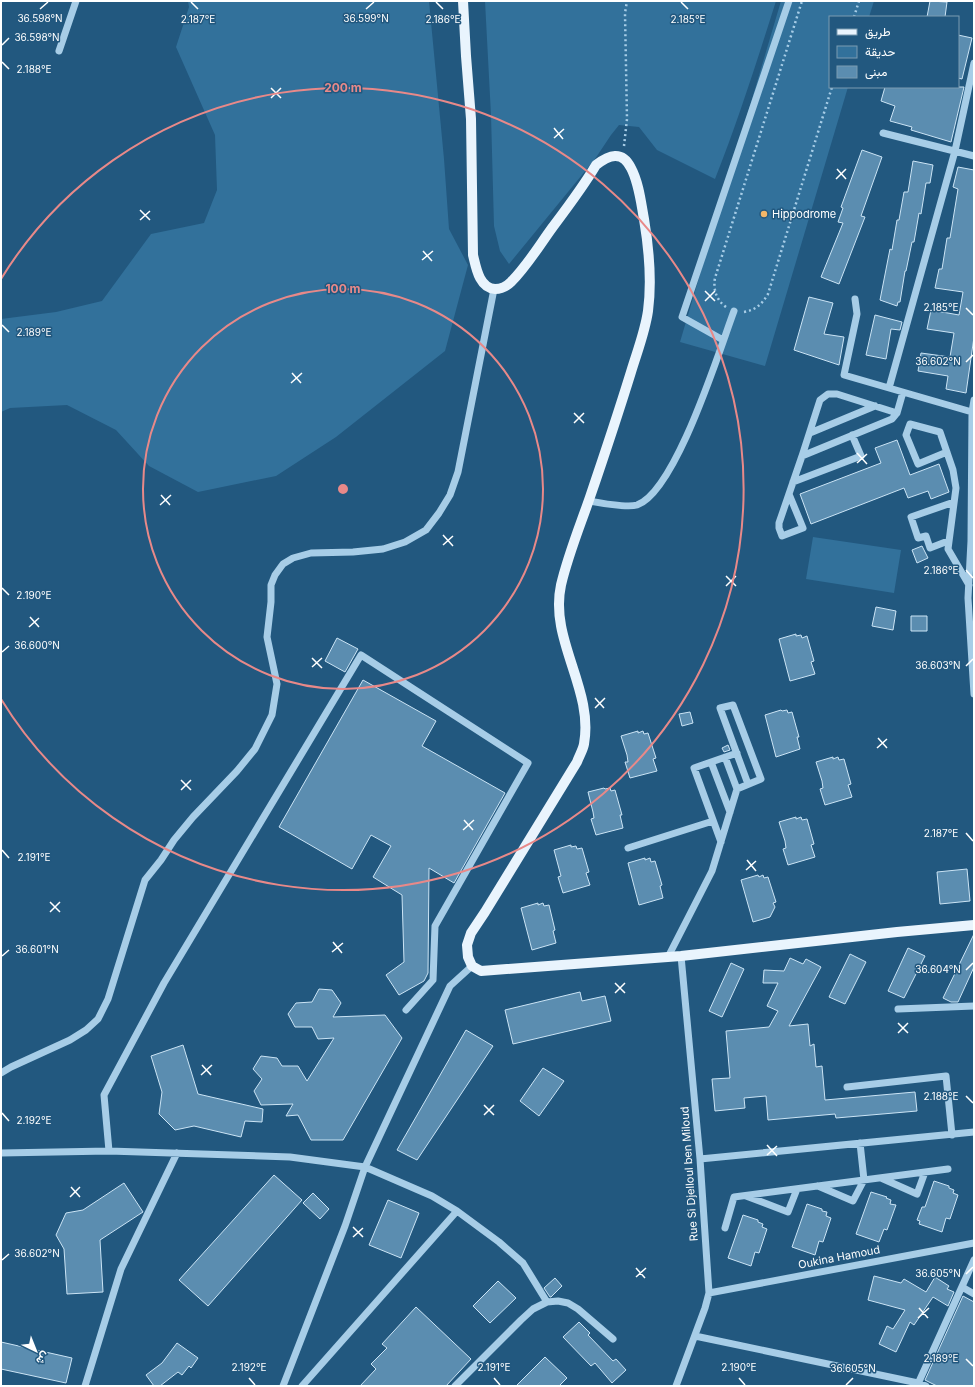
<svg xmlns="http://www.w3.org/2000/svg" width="975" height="1387" font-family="Inter,Vazirmatn,sans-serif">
<rect width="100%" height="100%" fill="#22587f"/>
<path fill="#32719b" d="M188,1H429L444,159L449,229L468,265L445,351L336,437L276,476L198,492L149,466L116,430L67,405L10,408L1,412V319L56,312L102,301L151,234L204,223L217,190L215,135L176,47L189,7Z
M485,1H776C757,61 738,121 715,179L657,150L639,127L619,125L611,135L595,159L509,264L500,251L494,226L491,115Z
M781,1H874L869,17H830V87H848L765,366L680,342Z
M813,537L901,550L894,593L806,579Z"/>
<path fill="#5b8db0" stroke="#cbe4f5" d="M930,1L947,2L945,17H927Z
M958,35L972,38L962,79L958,78Z
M885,87H964L951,142L911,130L912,127L890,121L895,106L881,101Z
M862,150L882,157L861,216L865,217L839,284L821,277L843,223L838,222L843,208L841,207Z
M913,161L933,165L930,183H926L921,214L919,213L914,242H912L906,271H905L900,302H898L897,306L880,300L890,249L892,250L897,220H899L904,192H908Z
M958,167L974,170V337L966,393L946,389L948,376L918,371L921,353L950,357L954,333L927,329L931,310L959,315L963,292L935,288L939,269H942L947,238H950L958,189L953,187Z
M809,297L833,303L824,334L844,337L839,365L794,350Z
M875,315L902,322L900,330L891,329L886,359L866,355Z
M897,440L910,475L939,464L949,492L931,499L928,491L908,498L904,488L811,524L800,494L881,463L875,448Z
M922,546L928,558L917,563L912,550Z
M876,607L896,611L893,630L872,626Z
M911,616H927V631H911Z
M796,634V636L801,635L802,638L807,636L814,661L811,662L815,674L790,681L779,639Z
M337,638L358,649L345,672L325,661Z
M363,680L436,721L422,746L505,793L454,883L429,868L428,973L424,981L399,995L386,975L404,962L402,895L373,877L391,846L371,835L352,869L279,827Z
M781,710L782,711L787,710L788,713L792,712L799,737H797L800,749L776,757L765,715Z
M690,712L693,723L682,726L679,714Z
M638,731V733L643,731L644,734L648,733L656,758L653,759L657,771L630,778L625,762H628L627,755L621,736Z
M728,745L730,750L724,752L722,748Z
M833,757V759L838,757L839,760L844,759L851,784L848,785L852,797L825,805L820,789L823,788L822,781L816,762Z
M604,788L605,789L610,788L611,791L615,790L622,815H620L623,828L596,835L591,819L594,818L593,812L588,792Z
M796,817V819L801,817L802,820L807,819L814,844L811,845L815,857L788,865L783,849L786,848L785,841L779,822Z
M571,845V847L576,846L577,849L582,848L589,872L586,873L590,885L563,893L558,877L561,876L554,850Z
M645,858V860L650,858L651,862L655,861L662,885L660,886L663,898L639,905L628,863Z
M967,869L970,901L940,904L937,872Z
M758,875L759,877L763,875L764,878L768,877L776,902L773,903L775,907L770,917L753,922L741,880Z
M538,903V905L543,903L544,906L549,905L555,930L553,931L556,943L532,950L521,908Z
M974,934V967L958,1002H951L943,998Z
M908,948L925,956L904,998L888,991Z
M850,954L866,962L845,1004L829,997Z
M790,958L803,964L806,959L821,967L789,1026L808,1024L810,1046L814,1044L816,1067L822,1066L825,1100L915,1092L917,1111L836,1118L835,1114L768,1120L766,1096L744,1098L745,1108L715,1111L712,1079L730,1078L726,1031L769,1027L778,1011L767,1006L778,983H763L764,970L784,971Z
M731,963L744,969L722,1017L709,1011Z
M319,989L332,990L341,1003L333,1017L385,1015L402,1038L343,1140H311L298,1115L286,1116L293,1104L261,1105L254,1091L262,1079L253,1069L261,1056L277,1058L282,1066H298L307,1081L334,1038L318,1039L312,1027H295L288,1014L296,1003L312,1002Z
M580,992L582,1001L605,996L611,1021L513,1044L505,1010Z
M466,1030L493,1046L417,1160L397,1150Z
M183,1045L198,1094L263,1109L262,1122L245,1121L241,1137L194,1126L175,1130L159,1114L162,1092L151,1056Z
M543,1068L564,1081L539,1116L520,1101Z
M274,1175L302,1200L208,1306L179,1280Z
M934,1181L949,1186V1188L954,1190L953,1193L958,1195L950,1219L946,1218L942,1232L919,1224L920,1221L917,1220L922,1207H925Z
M124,1183L143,1212L100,1240L103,1292L67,1294L64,1249L56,1235L66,1213L83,1210Z
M871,1192L887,1197L886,1198L891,1200L890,1204L896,1205L887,1230L884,1229L879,1242L856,1234Z
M313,1193L329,1209L320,1219L303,1203Z
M388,1200L419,1213L401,1258L369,1245Z
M807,1204L822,1209V1211L827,1212L826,1216L831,1218L823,1242L819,1241L815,1255L792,1247Z
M743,1215L758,1220V1222L763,1224L762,1227L767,1229L759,1253L755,1252L751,1266L728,1258Z
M874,1276L901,1283L904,1279L926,1292L935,1277L949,1286L947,1289L954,1292L948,1306L933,1297L914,1325L910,1322L896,1352L879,1344L887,1326L893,1329L905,1310L868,1300Z
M555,1278L562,1286L551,1297H550L544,1288Z
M498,1281L516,1298L490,1323L473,1306Z
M963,1296L974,1302V1386H937L925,1380Z
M416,1307L471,1359L446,1386H360L376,1369L371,1364L387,1348L382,1344Z
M579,1322L590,1333L588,1335L613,1361L616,1359L626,1370L612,1383L595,1363L591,1366L563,1337Z
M1,1342L72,1358L66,1383L1,1369Z
M177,1343L198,1358L191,1368L189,1366L182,1375L178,1372L160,1386H154L146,1375L162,1363Z
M545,1357L567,1378L559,1386H516Z"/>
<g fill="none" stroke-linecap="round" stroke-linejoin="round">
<path stroke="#a7cde7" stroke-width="2.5" stroke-dasharray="2 3" stroke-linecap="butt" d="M854,17L859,1
M624,146L627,119L625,13L627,1
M726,307C716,300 713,289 715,278L802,1
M744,312C756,310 762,304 768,294L832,87"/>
<path stroke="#a7cde7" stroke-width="7" d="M59,51L76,1
M883,133L974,156
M855,299L857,314L844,375L972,412
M723,340L682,317L789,1
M889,388L955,151L974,63
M974,400L972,412L971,541L968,598L974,694
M810,433L875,406
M947,452L918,464L906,435L910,424L940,432L953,470L956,488L948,549L969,585
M802,456L820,400L828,394H837L897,413
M793,482L861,456L852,435
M789,494L803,528L782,536L779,528V523L802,456L892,419L897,413L903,392
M589,501C600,503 627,508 637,505C676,491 719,351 734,311
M948,541L930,548L926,536L918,538L911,517L954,502
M725,757L737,789
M711,762L730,812
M721,842L694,768L737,753
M628,848L713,821
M668,957L712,871L737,789L761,779L733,705L720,708L748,784
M898,1009L974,1006
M1,1073L11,1067L70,1040L86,1030L98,1019L108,999L145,880L161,860L174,840L193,817L237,771L255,749L272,715L277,684L267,637L271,602V585L275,575L283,564L293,558L311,553L353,552L383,549L405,542L426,530L439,513L450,495L458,472L494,289
M847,1087L946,1076L952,1135
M109,1151L104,1095L164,983L361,655L528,763L435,926L433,980L406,1010
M1,1153L109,1151L290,1157L365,1167L432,1196L457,1211L499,1242L523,1263L547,1302
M700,1159L974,1132
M881,1178L917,1194L925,1172
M818,1186L853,1201L864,1180L860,1143
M746,1196L788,1212L797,1189
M725,1228L734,1197L948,1169
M962,1287L974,1294
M709,1293L974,1243
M695,1336L918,1383L926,1386
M85,1386L121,1269L177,1153
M283,1386L345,1226L365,1167L450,986L472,966
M302,1386L457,1211
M455,1386L521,1320L533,1309L547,1302L558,1301L568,1303L578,1309L613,1339
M676,1386L705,1308L709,1293L700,1159L681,956
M917,1386L974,1260"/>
<path stroke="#e9f4fd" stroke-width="10" d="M463,1L466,56L471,119L473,255C476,267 479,288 495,289C501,289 507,286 511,282C527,266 539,246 552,228C567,208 583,187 596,165C609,155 622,150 631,168C639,183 641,203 644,219C649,249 652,281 648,311C645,332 637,352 631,372C618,414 604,456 590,497C580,526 568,555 561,585C549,640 594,689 584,744C583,750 579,756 577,762L485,912L471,933L467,945L468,957L472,966L481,971L681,956L897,932L974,925"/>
</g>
<path fill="none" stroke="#fff" stroke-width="1.5" d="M191,2L198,9M436,2L443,9M681,2L688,9M40,9L48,2M366,9L374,2M2,45L9,38M2,62L9,69M271,88L281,98M271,98L281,88M554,128L563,139M554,138L564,129M837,169L846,179M836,179L846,169M140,210L150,220M140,220L150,211M423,251L432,261M422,260L433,251M705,291L715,301M705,301L715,291M966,308L973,315M2,325L9,332M966,362L973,355M292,373L301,383M291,383L302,373M574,413L584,423M574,423L584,413M857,453L867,464M857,463L867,454M161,495L170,505M160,505L171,495M443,535L453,546M443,545L453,536M966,570L973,578M726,576L736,586M726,586L736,576M2,588L9,595M30,617L39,627M29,627L39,618M2,652L9,646M312,658L322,668M966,666L973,659M312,667L322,658M595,698L604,708M595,708L605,698M878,738L887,748M877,748L887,739M181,780L191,790M181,790L191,780M464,820L473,830M463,830L474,820M966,833L973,841M2,850L9,858M747,860L756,871M746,870L756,861M50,902L60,912M50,912L60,902M333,942L342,953M332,952L343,943M2,956L9,950M966,970L973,963M615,983L625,993M615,993L625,983M898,1023L908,1033M898,1033L908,1023M202,1065L211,1075M201,1075L212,1065M966,1096L973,1103M484,1105L494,1115M2,1113L9,1121M484,1115L494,1105M767,1145L777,1156M767,1155L777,1146M71,1187L80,1197M70,1197L80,1187M353,1227L363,1237M353,1237L363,1228M2,1260L9,1254M636,1268L645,1278M966,1274L973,1267M636,1277L646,1268M919,1308L928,1318M918,1318L929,1308M966,1359L973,1366M249,1378L255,1385M494,1378L500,1385M739,1378L745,1385M846,1385L853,1378"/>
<g fill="none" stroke="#e88989" stroke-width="2">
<circle cx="343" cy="489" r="200"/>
<path d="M1 279A401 401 0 1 1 1 699"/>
</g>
<circle fill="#f3b769" stroke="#22587f" stroke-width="1.5" cx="764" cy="214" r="4"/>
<g text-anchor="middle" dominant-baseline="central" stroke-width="3" stroke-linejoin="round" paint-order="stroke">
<g font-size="11" fill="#fff" stroke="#22587f" text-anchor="start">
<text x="772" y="214">Hippodrome</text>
</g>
<g font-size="11" fill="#fff" stroke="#22587f">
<text transform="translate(689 1174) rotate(-94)">Rue Si Djelloul ben Miloud</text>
<text transform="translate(839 1257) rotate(-11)">Oukina Hamoud</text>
</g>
</g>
<g font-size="10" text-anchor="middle" fill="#fff" stroke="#22587f" stroke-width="3" stroke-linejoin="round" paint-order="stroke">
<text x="40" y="22">36.598°N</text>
<text x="366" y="22">36.599°N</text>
<text x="198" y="23">2.187°E</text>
<text x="688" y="23">2.185°E</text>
<text x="443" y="23">2.186°E</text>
<text x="37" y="41">36.598°N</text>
<text x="34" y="73">2.188°E</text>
<text x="941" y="311">2.185°E</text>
<text x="34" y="336">2.189°E</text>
<text x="938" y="365">36.602°N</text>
<text x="941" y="574">2.186°E</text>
<text x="34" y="599">2.190°E</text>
<text x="37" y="649">36.600°N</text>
<text x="938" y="669">36.603°N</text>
<text x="941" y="837">2.187°E</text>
<text x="34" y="861">2.191°E</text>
<text x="37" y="953">36.601°N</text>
<text x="938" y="973">36.604°N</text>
<text x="941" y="1100">2.188°E</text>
<text x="34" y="1124">2.192°E</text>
<text x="37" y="1257">36.602°N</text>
<text x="938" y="1277">36.605°N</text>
<text x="941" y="1362">2.189°E</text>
<text x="249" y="1371">2.192°E</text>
<text x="494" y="1371">2.191°E</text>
<text x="739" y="1371">2.190°E</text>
<text x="853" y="1372">36.605°N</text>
</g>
<circle cx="343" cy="489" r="6" fill="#e88989" stroke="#22587f" stroke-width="2"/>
<g font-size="12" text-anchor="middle" font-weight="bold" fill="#e88989" stroke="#22587f" stroke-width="3" stroke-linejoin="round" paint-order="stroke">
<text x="343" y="92">200 m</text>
<text x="343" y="293">100 m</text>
</g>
<rect width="975" height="1387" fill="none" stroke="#ffffff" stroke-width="4"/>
<rect x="829" y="16" width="130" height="72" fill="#22587f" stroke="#7a9bb2"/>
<rect x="837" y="29" width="20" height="6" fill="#e9f4fd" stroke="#7a9bb2"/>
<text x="865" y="36" font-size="12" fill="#ffffff">طريق</text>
<rect x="837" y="46" width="20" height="12" fill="#32719b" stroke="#7a9bb2"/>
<text x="865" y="56" font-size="12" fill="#ffffff">حديقة</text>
<rect x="837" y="66" width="20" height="12" fill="#5b8db0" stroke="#7a9bb2"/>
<text x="865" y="76" font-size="12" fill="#ffffff">مبنى</text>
<g transform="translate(36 1351) rotate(137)" stroke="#22587f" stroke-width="3" paint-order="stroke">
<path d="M0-3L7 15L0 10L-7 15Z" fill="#ffffff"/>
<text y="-6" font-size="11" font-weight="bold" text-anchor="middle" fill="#ffffff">ش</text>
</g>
</svg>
